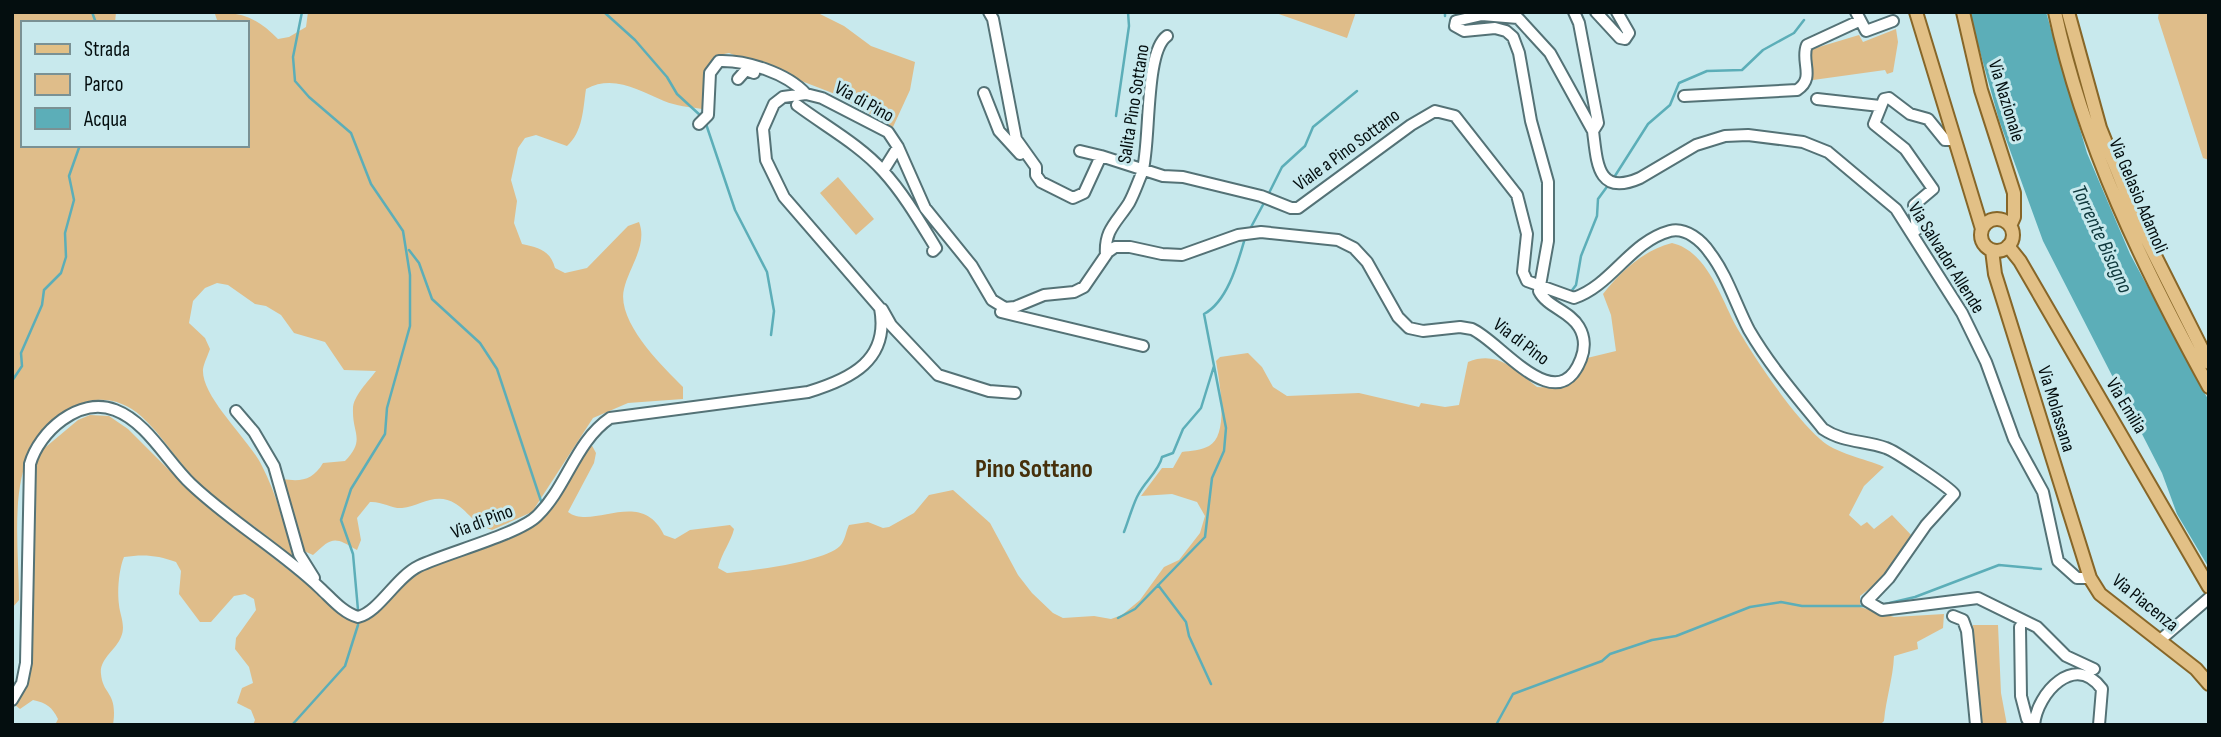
<svg xmlns="http://www.w3.org/2000/svg" width="2221" height="737" font-family="'Sofia Sans Condensed',sans-serif">
<rect width="100%" height="100%" fill="#c8e9ed"/>
<path fill="#dfbd8a" d="M12,12H116L115,23H23V145H247V23H218L215,14C242,10 259,20 278,39L289,37L306,27L308,12H816L844,26L871,46L915,62L910,90L893,127L835,94L729,53C701,56 704,87 702,109C690,107 676,106 664,101C639,91 614,74 586,89C583,109 583,132 567,146L536,135L525,138L518,148L511,180L517,201L514,223L522,244C539,248 550,250 555,268L565,273L587,268L628,226L639,222C648,245 629,267 624,289C616,322 663,367 683,387V399L628,403L593,418L532,512L492,530C472,523 471,514 456,504C436,491 421,506 402,508C393,509 381,501 370,502L357,518L361,540L357,550C334,536 332,537 313,555L304,551L283,479C301,482 313,480 323,463L345,461C366,439 352,434 353,409C353,396 368,382 376,371L344,370L325,342L294,333L281,315L266,306L255,304L228,285L217,283L205,288L193,301L189,323L205,338L210,349C208,355 204,363 203,369C201,397 249,439 262,466C277,495 285,527 293,558C264,530 226,510 197,481C177,461 162,435 141,416C123,400 99,395 77,405C1,441 19,530 19,600L13,607Z
M1273,12H1356L1347,38Z
M2159,12H2209V160L2203,158L2158,18Z
M1896,29L1898,42L1893,72L1887,74L1885,70L1813,80L1809,50L1859,35L1863,42Z
M838,177L874,219L856,235L820,193Z
M1672,243C1707,251 1721,298 1736,326C1755,359 1792,414 1820,439C1836,454 1864,458 1884,467L1864,486L1849,515L1861,526L1867,522L1874,529L1892,515L1914,538L1881,580L1860,596V607L1894,617L1944,614L1943,628L1917,642L1918,649L1894,656C1893,679 1886,698 1884,721L1880,725H253L255,720L251,710L237,703L242,688L253,683L249,667L235,649L236,638L256,610L254,599L245,594L234,596L211,622H200L179,594L181,571L176,562C158,555 143,554 124,557C119,569 117,591 119,605C120,615 126,626 121,637C116,650 99,659 101,674C103,696 118,691 113,725H55L58,719C52,707 47,703 33,700L20,709L15,705L30,671L35,463L41,451L78,420L90,415L109,416L128,429L197,498L351,619L423,569L544,515L554,505L590,442L596,453L594,463L568,512C593,531 641,487 664,535L675,539L690,530L730,525L734,529C731,542 722,552 718,568L727,573C751,571 824,562 840,546C845,541 846,531 849,525L868,522L883,528L889,527L914,513L929,495L953,490L990,523L1018,575L1032,593L1053,613L1063,618L1094,616L1111,619L1122,615L1140,600L1164,567L1179,560L1200,533L1205,516L1197,502L1172,494L1141,496L1162,468H1173L1182,452C1190,451 1202,450 1209,446C1230,435 1219,380 1216,361L1220,357L1248,353L1262,367L1273,387L1287,396L1359,393L1419,407L1421,403L1445,407L1459,405L1468,362C1498,350 1515,370 1537,387C1564,389 1574,380 1587,358L1616,351L1611,315L1603,294C1620,272 1644,250 1672,243Z
M1973,625H1998L2001,693L2007,725H1982Z"/>
<path fill="#5caeb8" d="M1969,12H2046L2087,153L2130,254L2209,401V568L2177,514L2162,473L2043,241L1999,120Z"/>
<g fill="none" stroke-linecap="round" stroke-linejoin="round">
<path stroke="#5caeb8" stroke-width="2.5" d="M92,12L96,23
M302,12L293,57L295,81L309,97L351,133L371,184L403,231L410,275V326L387,408L385,434L351,489L341,520L353,554L358,610
M604,12L635,40L667,77L677,94L701,116
M1445,12V16
M1116,116L1129,26L1128,12
M705,121L735,210L767,272L774,311L771,335
M1613,179L1648,124L1670,105L1679,83L1707,71L1742,70L1763,50L1794,33L1804,20
M1268,195L1282,167L1305,146L1313,127L1357,91
M1250,229L1265,201
M409,250L419,263L432,299L480,343L497,369L541,501
M1570,293L1576,285L1581,256L1597,216L1598,199L1609,184
M12,381L22,366L21,353L42,305L44,290L61,273L66,257L65,233L74,200L69,176L80,145
M12,388V400
M1124,532C1128,522 1133,504 1138,495C1145,481 1159,471 1162,457L1173,453L1183,429L1201,408L1214,366
M1158,585L1186,622L1189,636L1211,684
M1881,605L1915,597L1999,565L2041,569
M1118,618L1135,609L1205,537L1212,478L1224,451L1226,428L1204,314C1228,301 1238,262 1245,238
M292,725L345,666L358,625
M1496,725L1513,694L1602,661L1610,654L1652,640L1676,636L1750,607L1781,602L1802,606H1868"/>
<defs>
<path id="minor" d="M989,12L993,19L1016,139L1036,167V175L1041,182L1073,198L1084,193L1101,156L1163,176L1183,177L1261,196L1291,208H1298L1411,125L1435,111L1455,116L1517,195L1527,234L1523,272L1527,281L1574,298C1612,285 1630,242 1670,231C1686,227 1702,241 1710,253C1727,275 1736,305 1749,330C1770,366 1797,397 1823,429C1844,443 1864,440 1886,448C1895,451 1949,487 1954,494L1926,525L1889,578L1867,601L1882,610L1978,598L2037,627L2066,656L2094,669
M1574,12L1579,23L1598,123L1593,131
M1596,12L1620,38L1625,39L1629,33L1617,12
M1856,12L1866,31L1893,21
M738,79L746,70L754,73
M984,93L999,131L1020,154
M1684,96L1797,90C1816,78 1800,61 1807,45L1859,21
M1817,99L1880,106
M797,105C825,126 860,145 883,171C904,194 920,222 936,248L933,251
M699,124L708,115L710,73L719,61C746,60 787,73 806,94
M1593,131C1597,162 1597,197 1640,178L1696,145L1725,136L1748,135L1803,142L1828,152L1896,209L1962,313L1986,362L2014,439L2043,492L2058,561L2077,578H2090
M1080,151L1101,156
M883,171L898,147
M1912,234L1917,229L1914,205L1933,189L1905,149L1874,124L1884,99L1889,98L1910,114L1928,119L1945,140H1955
M1106,255C1104,230 1117,222 1129,203C1134,194 1138,182 1142,173C1151,145 1144,52 1167,36
M882,309L891,325L938,375L989,391L1015,393
M1001,312L1143,346
M236,411L254,432L274,466L299,554L314,578
M1953,616L1963,620L1967,631L1976,725
M2020,627L2021,696L2027,719L2034,721
M2159,641L2209,598
M12,700L22,683L26,663L30,464C39,432 79,396 115,410C147,422 167,461 191,484C231,522 280,550 320,588C331,598 343,613 358,617C379,612 396,577 419,566C446,553 519,534 537,516C567,487 575,442 610,418L808,392C851,379 890,360 880,308L784,197L766,160L763,129L774,104L783,97L806,94L822,98L888,132L898,147L925,208L972,266L992,300L1005,308L1015,307L1044,295L1074,292L1084,287L1108,252L1115,247H1130L1162,254L1182,255L1238,235L1261,232L1338,240L1354,248L1367,262L1398,317L1409,328L1423,331L1460,327L1472,329C1500,341 1557,421 1581,359C1585,349 1585,337 1579,327C1570,311 1547,307 1539,291L1548,241V182L1531,121L1519,53L1513,37L1506,31L1495,28L1464,31L1455,26L1456,21L1482,15L1518,18L1550,53L1593,131
M2034,725C2037,693 2075,652 2102,689L2099,725"/>
<path id="major" d="M1916,12L1982,229
M1963,12L1981,90L2014,193V217L2010,226
M2055,12C2083,144 2144,269 2209,387
M2068,12L2100,128L2137,220L2209,363
M1981 235a16 16 0 1 1 32 0a16 16 0 1 1-32 0Z
M2008,246L2020,261L2209,587
M1992,250L1995,274L2090,578L2100,594L2196,669L2209,684"/>
</defs>
<use href="#minor" stroke="#547276" stroke-width="14"/>
<use href="#major" stroke="#876628" stroke-width="16"/>
<use href="#minor" stroke="#fff" stroke-width="10"/>
<use href="#major" stroke="#e2c086" stroke-width="12"/>
</g>
<g text-anchor="middle" dominant-baseline="central" stroke-width="6" stroke-linejoin="round" paint-order="stroke">
<g font-size="19" fill="#040e0f" stroke="#c8e9ed">
<text transform="translate(2006 101) rotate(73)">Via Nazionale</text>
<text transform="translate(864 102) rotate(29)">Via di Pino</text>
<text transform="translate(1134 104) rotate(-81)">Salita Pino Sottano</text>
<text transform="translate(1347 150) rotate(-36)">Viale a Pino Sottano</text>
<text transform="translate(2138 196) rotate(67)">Via Gelasio Adamoli</text>
<text transform="translate(1946 258) rotate(58)">Via Salvador Allende</text>
<text transform="translate(1521 342) rotate(37)">Via di Pino</text>
<text transform="translate(2126 406) rotate(59)">Via Emilia</text>
<text transform="translate(2056 409) rotate(73)">Via Molassana</text>
<text transform="translate(482 522) rotate(-21)">Via di Pino</text>
<text transform="translate(2145 603) rotate(39)">Via Piacenza</text>
</g>
<g font-size="21" font-style="italic" fill="#0f383c" stroke="#c8e9ed">
<text transform="translate(2102 239) rotate(65)">Torrente Bisagno</text>
</g>
<g font-size="26" font-weight="bold" fill="#46300b" stroke="#c8e9ed">
<text x="1034" y="469">Pino Sottano</text>
</g>
</g>
<rect width="2221" height="737" fill="none" stroke="#040e0f" stroke-width="28"/>
<rect x="21" y="21" width="228" height="126" fill="#c8e9ed" stroke="#7a9194" stroke-width="2"/>
<rect x="35" y="44" width="35" height="10" fill="#e2c086" stroke="#7a9194" stroke-width="2"/>
<text x="84" y="56" font-size="21" fill="#040e0f">Strada</text>
<rect x="35" y="74" width="35" height="21" fill="#dfbd8a" stroke="#7a9194" stroke-width="2"/>
<text x="84" y="91" font-size="21" fill="#040e0f">Parco</text>
<rect x="35" y="108" width="35" height="21" fill="#5caeb8" stroke="#7a9194" stroke-width="2"/>
<text x="84" y="126" font-size="21" fill="#040e0f">Acqua</text>
</svg>
